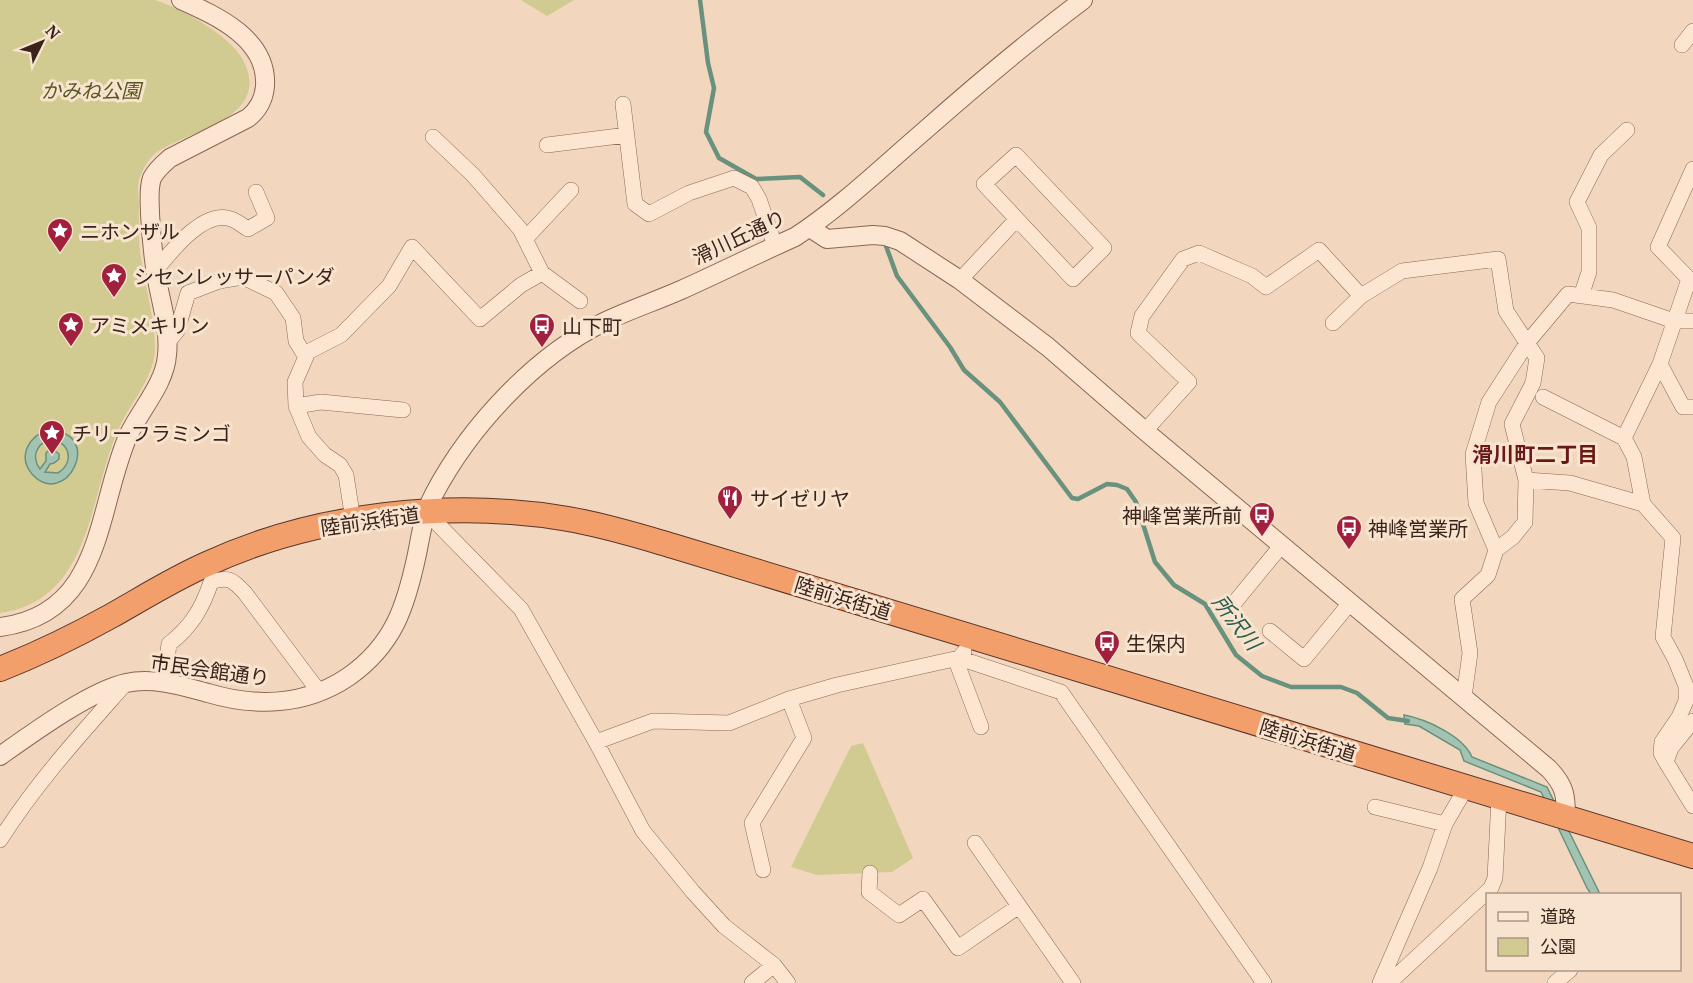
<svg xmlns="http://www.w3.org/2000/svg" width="1693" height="983" font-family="'PT Serif','Noto Sans JP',serif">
<rect width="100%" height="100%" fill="#f2d7be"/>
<path fill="#d1ca91" d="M0,0C38,0 75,0 113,0C126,0 143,0 155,0C181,8 231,36 243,60C273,118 190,130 157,152C149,158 142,170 139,180C137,188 139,199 139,208C139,222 138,236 140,250C143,282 155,315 155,348C155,377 130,403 119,428C88,496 93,600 0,613Z
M521,0H574L547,16Z
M863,743L913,858L892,872L817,875L791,867L851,746Z"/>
<path fill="#a2c3b2" stroke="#68917e" stroke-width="1.5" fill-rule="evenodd" d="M48,430C107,432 65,511 32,474C17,456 29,436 48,430ZM48,440C69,439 76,462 58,473L45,472L50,464L54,463L59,459V454L54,450H49L46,453V461L40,469C32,458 35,446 48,440Z
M1404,715C1426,719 1463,736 1472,757L1547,787L1600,894H1591L1587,888L1541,792L1464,761L1460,750L1419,726L1405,724Z"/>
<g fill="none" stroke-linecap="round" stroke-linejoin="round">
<path stroke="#68917e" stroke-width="4.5" d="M700,0L708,63L714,88L706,132L719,158L756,179L800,177L823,195
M886,246L897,276L950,347L964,370L1000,402L1072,498L1078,499L1107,484L1117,485L1127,489L1136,502L1155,562L1174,585L1205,604L1236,655L1262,676L1291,687H1341L1357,693L1388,718L1408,721"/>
<defs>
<path id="minor" d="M1682,45L1693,31
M623,104L635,204L649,214L689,193L734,178L752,187L759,199L775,246
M433,137L473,175L520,229L542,273
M547,145L627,135
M1016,155L1104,248L1073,279L984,184Z
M525,239L571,190
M155,271C170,253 203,209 231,219C237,221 243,226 248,229L267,218L256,192
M960,280L1016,220
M1581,296L1589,272V228L1577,202L1601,155L1627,130
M1333,323L1361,296
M168,342L177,331L188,293L219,281L243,277L276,293L293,318L296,341L304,354L341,335L389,286L412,247L480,319L521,285L542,273L580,301
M308,352L295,382L296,406L309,437L325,455L340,465L346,475L353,520
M1660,364L1683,407H1693
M1543,397L1624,438L1634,457L1643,504L1673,538L1663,637L1675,659L1686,686V701L1679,717L1662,742L1661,753L1666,762
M296,406L321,402L403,410
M1145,431L1189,382L1138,333L1142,316L1183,259L1199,253L1252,276L1266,287L1319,250L1361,296L1402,271L1498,259L1506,311L1537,358L1533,383L1512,424L1526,480L1525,522L1513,537L1496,550
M1624,438L1660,364L1689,279L1658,247L1693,169
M1526,480L1570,483L1643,504
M426,512L521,609L596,742L643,831L693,892L724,926L774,965L788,983
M1235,602L1281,546
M1270,631L1304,659L1350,603
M164,683L169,644C191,627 202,609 211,582C229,576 233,580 245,593L320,693
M1464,697L1470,653L1462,599L1488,575L1496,550L1476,503L1473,454L1489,402L1527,343L1568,294L1613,300L1674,321H1693
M1693,721L1671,748L1666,762L1693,806
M981,727L958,666L959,658L1061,692L1264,983
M596,742L653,721L729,723L789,699L837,685L959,658L964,652
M1375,807L1445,824L1430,868L1380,983
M1445,824L1466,788
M0,840C36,783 81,734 126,683
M975,843L1073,983
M763,870L752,823L804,738L789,699
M870,873L869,892L899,915L923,899L958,948L1019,906
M752,983L774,965
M1389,983L1491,888L1495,878L1499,798
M1555,983L1570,970"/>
<path id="tertiary" d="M810,228L827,239L873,235L885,236L900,241L960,280L1048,347L1145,431L1549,769C1565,786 1566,795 1566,818
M0,627C104,614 96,510 128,436C140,410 165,384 167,355C170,328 160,300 156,274C153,254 151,234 150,214C150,203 148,189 152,178C156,170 163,164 170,158L248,118C258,110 264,99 265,86C268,39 217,16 181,0
M0,756C31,734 90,691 126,683C153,677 182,686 208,693C255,707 305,706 348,677C394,645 406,606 417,554C421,534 424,512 434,494C470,426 535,356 604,322C629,310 656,301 681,290C719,273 757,254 795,237C841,207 881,168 923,132C975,86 1027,42 1083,0"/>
<path id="trunk" d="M0,669C38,654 75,636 111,616C143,598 173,579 207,564C314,514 452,499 568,519C604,525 639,536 673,546L1693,856"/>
</defs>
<use href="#minor" stroke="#8c6655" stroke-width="16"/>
<use href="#tertiary" stroke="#8c6655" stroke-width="20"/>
<use href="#trunk" stroke="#59352a" stroke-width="26"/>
<use href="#minor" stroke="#fce6d2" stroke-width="15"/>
<use href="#tertiary" stroke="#fce6d2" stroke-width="18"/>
<use href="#trunk" stroke="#f29f6c" stroke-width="24"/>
</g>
<defs>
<symbol id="sight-pin" viewBox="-11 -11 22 30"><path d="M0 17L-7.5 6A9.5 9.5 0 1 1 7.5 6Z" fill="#a0203e" stroke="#f8e3ce"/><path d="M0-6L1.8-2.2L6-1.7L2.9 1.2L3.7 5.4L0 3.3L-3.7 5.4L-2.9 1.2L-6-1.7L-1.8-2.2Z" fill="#fff"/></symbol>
<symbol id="bus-pin" viewBox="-11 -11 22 30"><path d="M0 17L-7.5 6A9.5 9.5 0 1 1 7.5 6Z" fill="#a0203e" stroke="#f8e3ce"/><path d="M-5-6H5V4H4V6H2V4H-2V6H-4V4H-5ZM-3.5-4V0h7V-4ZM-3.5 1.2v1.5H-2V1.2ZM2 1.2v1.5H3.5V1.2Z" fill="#fff"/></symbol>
<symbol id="restaurant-pin" viewBox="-11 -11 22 30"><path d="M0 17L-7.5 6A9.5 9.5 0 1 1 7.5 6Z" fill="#a0203e" stroke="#f8e3ce"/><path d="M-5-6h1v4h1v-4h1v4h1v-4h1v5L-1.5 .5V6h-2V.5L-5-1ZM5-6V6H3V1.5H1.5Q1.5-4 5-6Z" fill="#fff"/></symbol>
</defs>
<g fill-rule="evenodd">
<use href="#sight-pin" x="45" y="216" width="30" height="40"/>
<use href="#sight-pin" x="99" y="261" width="30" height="40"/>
<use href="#sight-pin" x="56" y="310" width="30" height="40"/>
<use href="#bus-pin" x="527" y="311" width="30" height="40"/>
<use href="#sight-pin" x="37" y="418" width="30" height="40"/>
<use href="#restaurant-pin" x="715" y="483" width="30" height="40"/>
<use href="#bus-pin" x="1247" y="500" width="30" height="40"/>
<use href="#bus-pin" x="1334" y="513" width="30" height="40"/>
<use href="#bus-pin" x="1092" y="628" width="30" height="40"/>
</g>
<g text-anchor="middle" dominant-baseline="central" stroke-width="6" stroke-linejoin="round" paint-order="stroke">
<g font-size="20" font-style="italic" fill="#575820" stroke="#f8e3ce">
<text x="91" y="90">かみね公園</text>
</g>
<g font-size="20" fill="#3a231b" stroke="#f8e3ce" text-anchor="start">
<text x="80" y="231">ニホンザル</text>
<text x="134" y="276">シセンレッサーパンダ</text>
<text x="90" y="325">アミメキリン</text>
<text x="562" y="326">山下町</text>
<text x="72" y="433">チリーフラミンゴ</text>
<text x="750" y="498">サイゼリヤ</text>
<text x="1242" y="515" text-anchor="end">神峰営業所前</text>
<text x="1368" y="528">神峰営業所</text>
<text x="1126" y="643">生保内</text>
</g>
<g font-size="20" fill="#3a231b" stroke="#f8e3ce">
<text transform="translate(739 237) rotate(-25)">滑川丘通り</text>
<text transform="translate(370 521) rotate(-8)">陸前浜街道</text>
<text transform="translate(843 598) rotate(17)">陸前浜街道</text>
<text transform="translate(210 670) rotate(8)">市民会館通り</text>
<text transform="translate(1308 740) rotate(17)">陸前浜街道</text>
</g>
<g font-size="21" font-weight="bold" fill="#6a1718" stroke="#f8e3ce">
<text x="1535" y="454">滑川町二丁目</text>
</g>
<g font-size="21" font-style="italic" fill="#295b4c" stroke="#f8e3ce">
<text transform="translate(1237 622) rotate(52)">所沢川</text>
</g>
</g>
<rect x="1486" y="893" width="195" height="78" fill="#f8e3ce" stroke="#ac9686" stroke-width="1.5"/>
<rect x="1498" y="912" width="30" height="9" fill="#fce6d2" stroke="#ac9686" stroke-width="1.5"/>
<text x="1540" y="923" font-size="18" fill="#3a231b">道路</text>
<rect x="1498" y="938" width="30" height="18" fill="#d1ca91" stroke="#ac9686" stroke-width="1.5"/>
<text x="1540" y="953" font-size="18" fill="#3a231b">公園</text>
<g transform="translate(42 42) rotate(47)" stroke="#f8e3ce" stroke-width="4.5" paint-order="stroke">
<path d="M0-4.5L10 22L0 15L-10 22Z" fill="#3a231b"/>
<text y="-9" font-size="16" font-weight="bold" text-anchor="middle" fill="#3a231b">N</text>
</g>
</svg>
